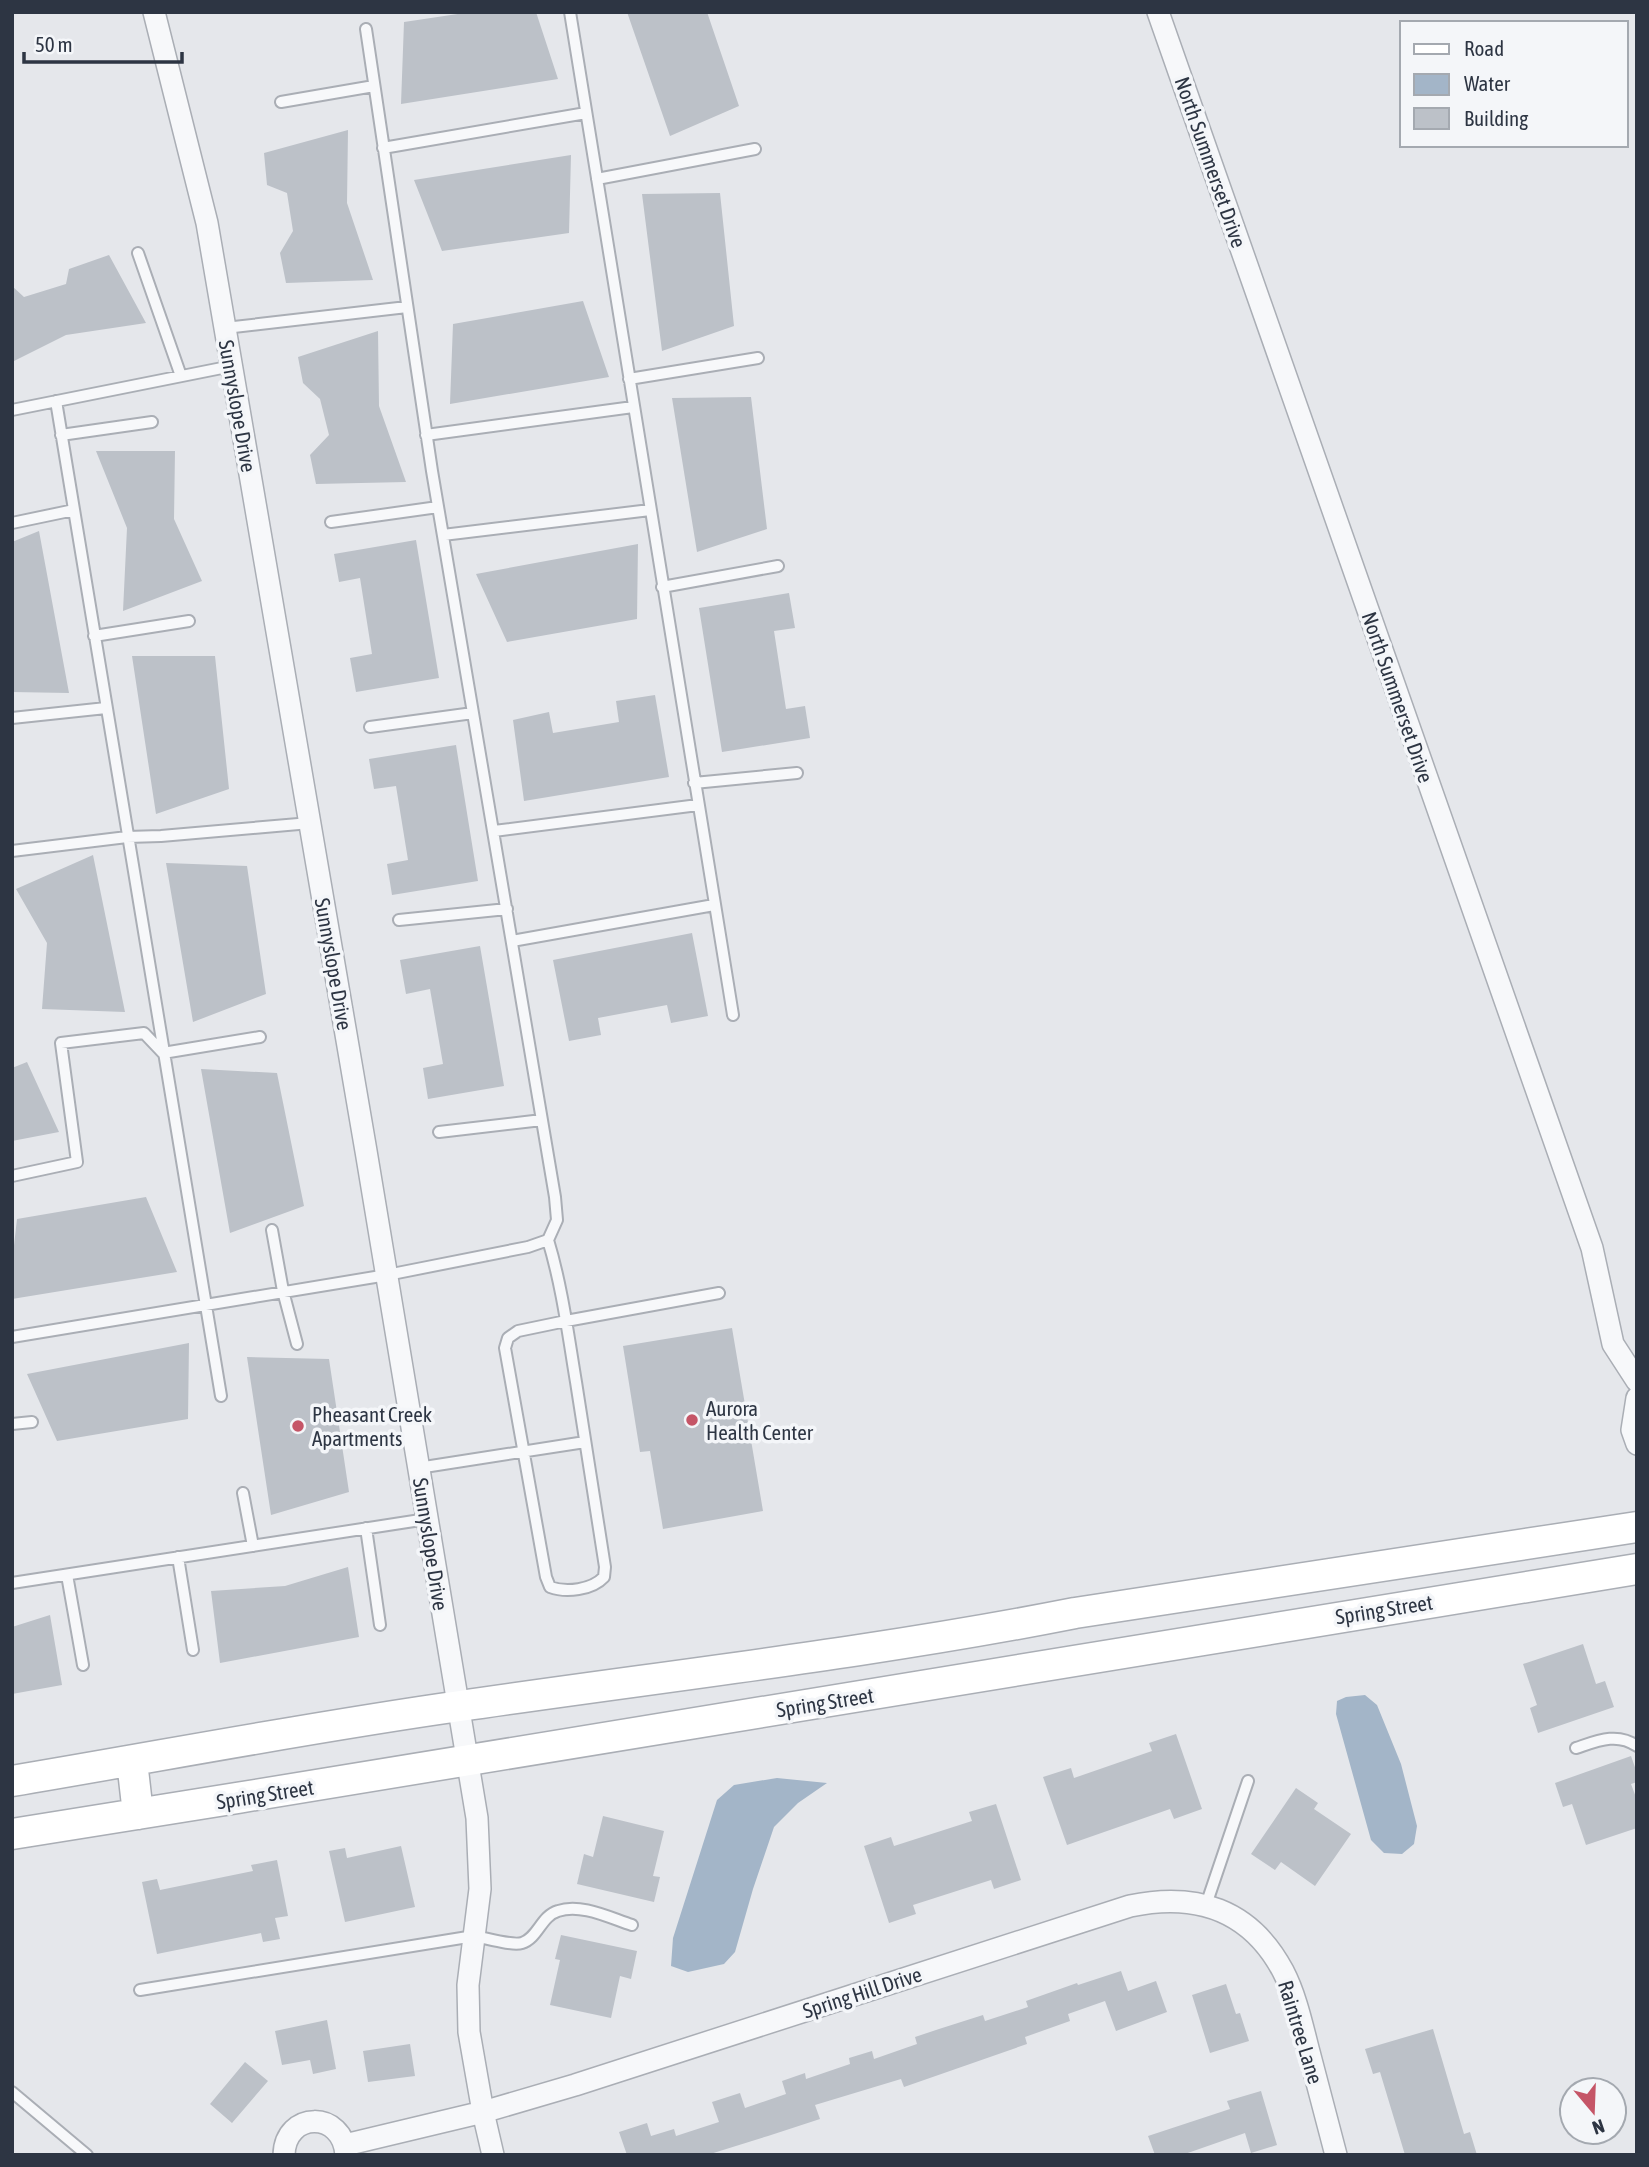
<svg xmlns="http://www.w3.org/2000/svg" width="1649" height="2167" font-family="'Asap Condensed',sans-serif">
<rect width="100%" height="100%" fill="#e5e7eb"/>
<path fill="#a3b5c8" d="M1365,1695L1377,1705L1401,1764L1417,1826L1414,1844L1402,1854L1384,1853L1371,1840L1336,1714L1337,1701L1346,1697Z
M777,1778L827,1783L798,1803L774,1827L753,1889L735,1952L724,1964L688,1972L671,1966L673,1938L717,1800L734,1785Z"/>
<path fill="#bcc1c8" d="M471,12H536L558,79L401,104L404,22Z
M627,12H707L739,106L670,136Z
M348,130L347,203L373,280L286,283L280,253L293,231L287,193L267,185L264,153Z
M571,155L569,233L442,251L414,180Z
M720,193L734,326L662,351L642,194Z
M109,255L146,323L66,335L12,362V286L24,297L66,284L69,269Z
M583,301L609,377L450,404L453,324Z
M378,331L379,406L406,482L316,484L310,455L329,435L320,399L303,383L298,357Z
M751,397L767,529L697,552L672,398Z
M96,451H175L174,519L202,581L123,611L127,528Z
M39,531L69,693L12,692V542Z
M416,540L439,678L356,692L350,658L372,654L360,578L339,582L334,554Z
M638,544L637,619L507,642L476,574Z
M789,593L795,628L774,631L786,709L805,706L810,738L722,752L699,608Z
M132,656H215L229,789L156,814Z
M655,695L669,777L524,801L513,720L549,712L553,733L619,722L616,701Z
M456,745L478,881L392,895L387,864L408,860L396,786L374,789L369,759Z
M93,855L125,1012L42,1009L47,943L16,889Z
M166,863L247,866L266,994L193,1022Z
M692,933L708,1016L671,1023L667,1005L598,1018L601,1035L569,1041L553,960Z
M480,946L504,1086L428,1099L423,1068L443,1064L430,989L406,994L400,960Z
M27,1062L59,1132L12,1141V1068Z
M201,1069L277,1073L304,1206L230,1233Z
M146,1197L177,1272L12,1299V1263L17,1219Z
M732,1328L763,1511L663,1529L650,1451L640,1452L623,1346Z
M189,1343L188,1419L57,1441L27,1374Z
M247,1357L329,1359L349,1492L271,1515Z
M348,1567L359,1637L220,1663L211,1591L285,1586Z
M50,1615L62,1685L12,1694V1627Z
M1583,1644L1596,1684L1605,1681L1614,1707L1538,1733L1530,1708L1537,1705L1523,1664Z
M1176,1734L1202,1809L1174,1819L1170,1809L1067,1845L1043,1777L1071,1768L1074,1778L1152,1751L1149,1743Z
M1631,1756L1637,1773V1782L1631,1784L1637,1800V1828L1586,1845L1572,1804L1563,1807L1555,1783Z
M1296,1788L1318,1803L1314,1809L1351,1834L1315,1886L1281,1862L1275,1870L1251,1854Z
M996,1804L1021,1880L994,1889L991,1880L913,1905L916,1914L889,1923L864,1846L891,1837L894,1846L972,1821L969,1812Z
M603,1816L664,1831L653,1876L660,1877L654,1902L577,1884L584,1854L593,1857Z
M401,1846L415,1907L345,1922L329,1851L345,1848L347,1858Z
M277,1860L288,1916L275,1918L280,1939L263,1942L261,1933L157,1954L142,1882L157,1879L160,1890L253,1871L251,1865Z
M561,1935L637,1951L631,1979L620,1976L611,2018L550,2005L560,1960L555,1959Z
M1121,1971L1128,1991L1156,1981L1167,2012L1116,2031L1105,2001L1068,2014L1070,2021L1025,2037L1027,2044L904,2087L901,2079L815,2105L820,2119L768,2136L707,2155H627L619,2132L647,2123L651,2136L674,2129L676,2136L719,2122L712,2102L740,2093L745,2108L786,2094L782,2081L805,2073L806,2079L850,2064L849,2058L872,2051L874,2059L917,2044L915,2037L939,2029L983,2015L985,2021L1028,2007L1026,2001L1077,1983L1078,1985Z
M1226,1984L1236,2014L1240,2013L1249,2041L1210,2053L1192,1995Z
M327,2020L336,2069L313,2074L310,2060L282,2065L275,2031Z
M1433,2029L1464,2134L1470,2132L1477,2155H1405L1380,2072L1373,2074L1365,2049Z
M410,2044L415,2076L368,2082L363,2051Z
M245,2062L268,2081L232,2123L210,2104Z
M1261,2091L1277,2145L1251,2153L1245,2133L1182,2155H1155L1148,2136L1230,2109L1227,2101Z"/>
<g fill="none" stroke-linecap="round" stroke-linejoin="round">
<defs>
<path id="lane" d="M570,12L733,1015
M281,102L374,86
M383,148L586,113
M597,179L755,149
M138,253L181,376
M225,328L407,307
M629,379L758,358
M56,401L221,1396
M12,410L232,366
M61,435L152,422
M426,435L633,407
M331,522L438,507
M12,523L74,510
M443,535L650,510
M662,587L778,566
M94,636L189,621
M12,718L106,708
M370,727L473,713
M694,783L797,773
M494,831L698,805
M12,851L127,837L161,836L310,823
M399,920L507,909
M512,941L714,905
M439,1132L542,1120
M12,1176L77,1162L61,1043L144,1033L163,1053L260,1037
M272,1230L283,1291L297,1344
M548,1240C562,1286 568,1334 576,1382C586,1444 595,1505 605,1567L604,1577C592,1590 566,1593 550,1587L546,1577L505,1348L508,1338L518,1331L566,1321L719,1293
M12,1337L387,1275L528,1247L548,1240L557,1220L555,1197L432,471L366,29
M12,1424L32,1422
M418,1468L585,1442
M243,1493L253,1546
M366,1528L380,1625
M178,1557L193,1650
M67,1575L83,1665
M12,1583L427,1519
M1576,1748C1597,1741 1617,1732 1637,1746
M1206,1905L1248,1781
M140,1990L474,1936C486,1938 512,1946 522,1943C538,1938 541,1916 558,1911C581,1903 610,1918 632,1925
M12,2092L87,2155"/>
<path id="street" d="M154,12L207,223L366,1151L477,1818L480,1889L468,1985L469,2032L483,2112L493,2155
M1158,12L1592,1248L1613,1344L1637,1381
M1637,1398L1632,1430L1637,1444
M345,2145L483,2112L575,2085L1130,1906C1196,1892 1250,1909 1283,1971C1296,1996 1302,2025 1309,2052C1318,2086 1327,2120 1336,2155
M284,2155C285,2111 343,2110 346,2155"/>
<path id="secondary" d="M132,1761L138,1814
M12,1781C161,1756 311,1727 460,1706C665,1676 872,1653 1075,1613L1637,1527
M12,1834C554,1748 1095,1656 1637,1569"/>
</defs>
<use href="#lane" stroke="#aaaeb5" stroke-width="14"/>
<use href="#street" stroke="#aaaeb5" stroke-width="24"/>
<use href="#secondary" stroke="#aaaeb5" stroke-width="33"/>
<use href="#lane" stroke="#f7f8fa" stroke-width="10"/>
<use href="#street" stroke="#f7f8fa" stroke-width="21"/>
<use href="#secondary" stroke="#fff" stroke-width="30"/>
</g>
<g fill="#c55567" stroke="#f4f6f9" stroke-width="2.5">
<circle cx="692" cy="1420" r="7"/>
<circle cx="298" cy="1426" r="7"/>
</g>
<g text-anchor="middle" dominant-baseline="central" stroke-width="7" stroke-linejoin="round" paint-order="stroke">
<g font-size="21" fill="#2d3543" stroke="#f4f6f9">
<text transform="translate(1211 162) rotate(71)">North Summerset Drive</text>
<text transform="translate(238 406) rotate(80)">Sunnyslope Drive</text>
<text transform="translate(1398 697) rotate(71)">North Summerset Drive</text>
<text transform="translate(334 964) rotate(80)">Sunnyslope Drive</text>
<text transform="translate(431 1544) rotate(81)">Sunnyslope Drive</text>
<text transform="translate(1384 1609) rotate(-9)">Spring Street</text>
<text transform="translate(825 1702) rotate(-9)">Spring Street</text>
<text transform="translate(265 1794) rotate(-9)">Spring Street</text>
<text transform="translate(862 1992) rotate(-18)">Spring Hill Drive</text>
<text transform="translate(1301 2032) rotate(73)">Raintree Lane</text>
</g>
<g font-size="21" fill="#2d3543" stroke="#f4f6f9" text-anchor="start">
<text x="706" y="1408">Aurora<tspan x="706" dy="24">Health Center</tspan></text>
<text x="312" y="1414">Pheasant Creek<tspan x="312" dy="24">Apartments</tspan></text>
</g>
</g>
<rect width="1649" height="2167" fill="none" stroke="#2d3543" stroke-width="28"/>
<rect x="1400" y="21" width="228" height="126" fill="#f4f6f9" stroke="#a4a9b0" stroke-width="2"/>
<rect x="1414" y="44" width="35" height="10" fill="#ffffff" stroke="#a4a9b0" stroke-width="2"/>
<text x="1464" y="56" font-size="21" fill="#2d3543">Road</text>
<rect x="1414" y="74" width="35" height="21" fill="#a3b5c8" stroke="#a4a9b0" stroke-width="2"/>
<text x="1464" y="91" font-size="21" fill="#2d3543">Water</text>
<rect x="1414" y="108" width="35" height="21" fill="#bcc1c8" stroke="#a4a9b0" stroke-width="2"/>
<text x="1464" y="126" font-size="21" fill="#2d3543">Building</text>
<g transform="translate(1593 2111) rotate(161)"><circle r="33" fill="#f4f6f9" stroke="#a4a9b0" stroke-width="2"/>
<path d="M0-5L12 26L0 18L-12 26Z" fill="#c55567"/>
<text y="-10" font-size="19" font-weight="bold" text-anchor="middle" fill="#2d3543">N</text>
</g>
<path d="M24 52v10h158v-10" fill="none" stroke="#2d3543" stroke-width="3.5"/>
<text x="35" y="52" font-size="21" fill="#2d3543" stroke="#f4f6f9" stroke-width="5" paint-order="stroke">50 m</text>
</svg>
